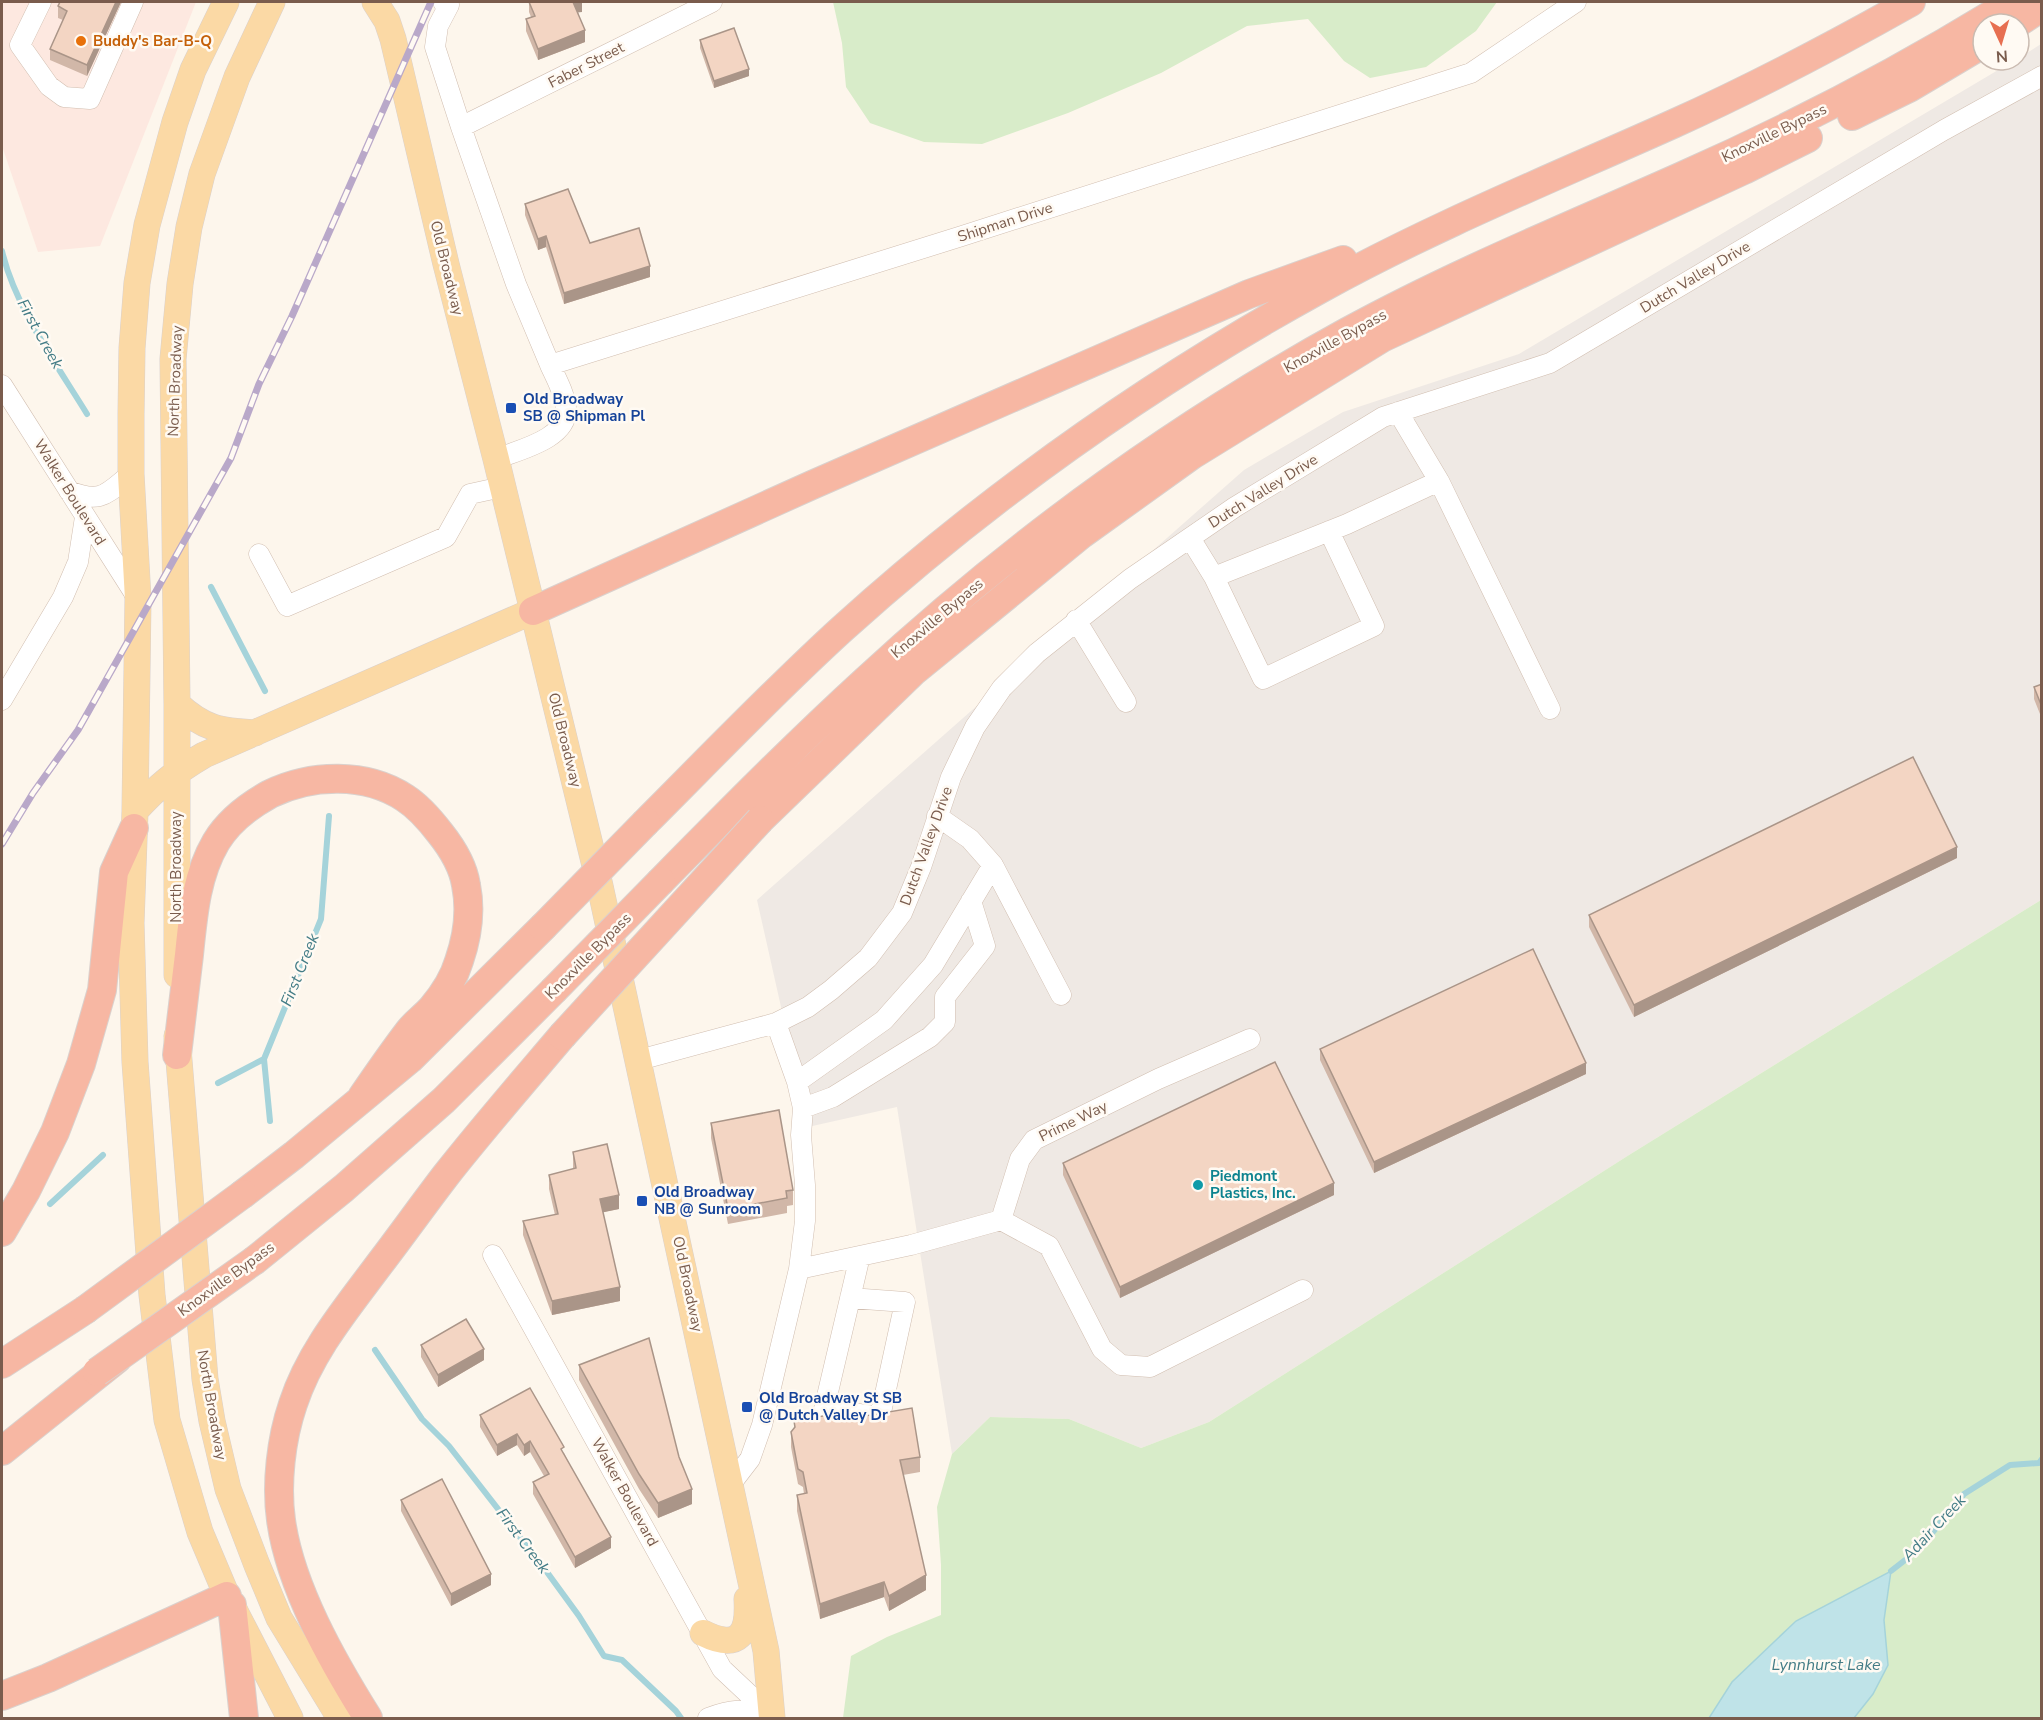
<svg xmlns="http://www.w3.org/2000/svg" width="2043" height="1720" font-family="'Nunito Sans',sans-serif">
<rect width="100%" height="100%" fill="#fdf6ec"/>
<path fill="#fde8e0" d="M2,2H196L100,246L38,252L2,146Z"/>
<path fill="#efe9e4" d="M2041,44V900L1629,1155L1209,1422L1141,1448L1069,1419L990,1417L952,1454L897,1107L808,1127L757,900L1244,470L1343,412L1519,354L2015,60H2019V58Z"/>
<path fill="#d8ecc9" d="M833,2H1497L1476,31L1426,67L1370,78L1344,61L1308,19L1247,26L1161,73L1068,113L982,144L924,142L870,123L846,87L842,43Z
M2041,900V1718H843L851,1656L887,1637L941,1615V1565L937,1507L952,1454L990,1417L1069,1419L1141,1448L1209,1422L1629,1155Z"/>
<path fill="#bfe3e8" stroke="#a5d3da" stroke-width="1.5" d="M1891,1571L1884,1620L1888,1665L1873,1694L1854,1718H1709L1732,1682L1796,1621Z"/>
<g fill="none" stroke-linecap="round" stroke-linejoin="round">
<path stroke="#a5d3da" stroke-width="6" d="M2,251C15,307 57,365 87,414
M211,587L265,691
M218,1083L264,1059
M270,1121L264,1059L321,919L329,816
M50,1204L103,1155
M375,1350L422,1419L449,1446L544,1568L579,1616L604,1656L622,1660L676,1711L681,1718
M1891,1571L1918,1550L1964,1494L2010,1465L2039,1463L2042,1459"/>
<defs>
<path id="minor" d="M41,2L20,45L49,86L64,97L90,99L133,2
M443,2L449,5L438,26L435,47L461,127L516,284L550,365
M461,127L712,2
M2,385L138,599
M1398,412L1439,481
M496,459C518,450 569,439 566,408C565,394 556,378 550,365L962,236L1471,73L1576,2
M69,491C102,504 106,494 131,474
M1190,538L1214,577L1347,524L1439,481L1550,709
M259,554L287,606L446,537L470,494L502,487
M1214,577L1263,679L1374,626L1329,531
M1076,620L1126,702
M2,700L63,597L78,562L85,517
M993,865L1061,995
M639,1060L776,1023L808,1007L831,990L868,958L902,913L921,867L951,777L975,727L1002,688L1037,653L1130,579L1235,507L1383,417L1550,363L1944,130L2042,76
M797,1082L884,1020L933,965L993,865L970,839L937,816
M803,1108L833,1097L930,1037L945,1022V997L985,946L971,901
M1001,1220L1049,1246L1102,1349L1121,1365L1150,1367L1303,1290
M493,1255L722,1669L772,1716
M799,1269L911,1245L1001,1220L1020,1159L1034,1140L1158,1079L1250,1039
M850,1298L905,1302L880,1417L824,1409L860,1256
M730,1485L750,1459L762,1425L799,1269L805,1221V1185L801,1135L803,1108L797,1082L776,1023
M708,1718C736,1707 743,1710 772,1716"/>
<path id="major" d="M226,2L193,70L175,122L147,225L137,283L132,348L131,414V474L138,599L135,811L131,923L135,1062L152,1295L167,1420L200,1532L227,1596L290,1718
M375,2L387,21L393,39L446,264L496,459L600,886L766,1651L772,1718
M177,704C204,729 220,731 255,733
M135,811C158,786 175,772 204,755L533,611
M177,975V704L173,359L180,284L189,227L202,174L237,77L272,2
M177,1036L205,1379L212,1421L228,1489L257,1565L279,1618L340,1718
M703,1633C739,1651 749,1634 747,1599"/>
<path id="highway" d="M2016,24L2042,7
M1852,116L1909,88L1983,44
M533,611L812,485L1249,294L1343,260
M760,820L913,672L1082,534L1192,455L1382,338L1744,170L1808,138
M646,822C711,757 774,691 842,629C987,498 1149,383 1320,289C1434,226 1555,177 1673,124C1755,87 1833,46 1911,2
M661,881C728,813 795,745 865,681C1010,547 1174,427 1347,332C1455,273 1568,227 1680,177C1795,126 1906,68 2012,2
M177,1055C181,1021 185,988 189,955C193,916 196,876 216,842C228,822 250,805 270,794C311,774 366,772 405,798C419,807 430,820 440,833C452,848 463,866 466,885C471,910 467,938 459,961C454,978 443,995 432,1008C425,1016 416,1022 409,1031C393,1052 377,1075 362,1097
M243,1194L294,1155L410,1059L543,927
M2,1232L26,1191L55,1132L81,1064L102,990L114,872L134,828
M255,1260L344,1188L444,1100L553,991
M2,1364L85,1310
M2,1451L117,1359
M232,1605L244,1718
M2,1696L48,1678L227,1596
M368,1718C333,1662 290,1587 281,1520C276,1484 281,1439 293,1404C310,1352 346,1309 378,1266C401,1236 423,1205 446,1175C483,1128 523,1082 562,1036"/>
</defs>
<use href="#minor" stroke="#d1beb0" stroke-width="21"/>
<use href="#major" stroke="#dad1cd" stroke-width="27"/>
<use href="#highway" stroke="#dad1cd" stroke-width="30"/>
<use href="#minor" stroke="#fff" stroke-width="20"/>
<use href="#major" stroke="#fbd9a5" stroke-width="26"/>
<use href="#highway" stroke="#f7b7a3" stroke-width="28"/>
<defs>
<path id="rail" d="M2,844L33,793L78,730L231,458L259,384L292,316L431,2"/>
</defs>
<use href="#rail" stroke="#b9a8c9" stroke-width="7"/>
<use href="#rail" stroke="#fffaf3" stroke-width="4.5" stroke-dasharray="14" stroke-linecap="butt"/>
<defs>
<path id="highway-bridge" d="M543,927L646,822
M553,991L661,881
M562,1036L760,820
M85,1310L243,1194
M97,1372L255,1260"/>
</defs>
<use href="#highway-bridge" stroke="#dad1cd" stroke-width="30" stroke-linecap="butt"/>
<use href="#highway-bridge" stroke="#f7b7a3" stroke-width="28"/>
</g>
<path fill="#d1b7a8" d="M121,2L87,76L50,60V49L63,20L58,18V6Z
M529,2H582V12H578L585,42L538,60L526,31V19L531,17L529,12Z
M700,40L749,76L714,88L700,48Z
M525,204L590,243L650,277L564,304L546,247L538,250L525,215Z
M2042,684V719L2034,699V687Z
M1957,858L1634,1017L1589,927V915Z
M1320,1049L1586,1074L1374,1173L1320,1060Z
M711,1123L793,1190V1205L787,1206V1213L728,1224L711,1138Z
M573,1152L619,1209L603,1212L620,1301L552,1315L523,1235V1221L555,1215L549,1189V1175L573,1169Z
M1063,1163L1334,1195L1120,1298L1063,1175Z
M421,1345L484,1360L438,1387L421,1357Z
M579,1365L679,1457L692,1504L658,1518L639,1489L579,1380Z
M480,1415L564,1453L611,1548L575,1568L533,1494V1482L544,1476L530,1452L524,1456L517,1445L497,1456L480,1427Z
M794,1421H835L920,1457V1472L903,1475L926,1590L889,1611L884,1597L820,1619L797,1511V1495L804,1494L803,1487L798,1484L791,1447V1432L794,1429Z
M401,1500L491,1585L451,1606L401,1511Z"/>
<path fill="#aa9588" d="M116,2H121L87,76V65Z
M573,2H582V12L573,13Z
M585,30V42L538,60V49Z
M749,69V76L714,88V81Z
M546,236V247L538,250V239Z
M650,266V277L564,304V293Z
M1957,847V858L1634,1017V1005Z
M1586,1063V1074L1374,1173V1162Z
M1334,1183V1195L1120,1298V1287Z
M619,1195V1209L600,1213V1199Z
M620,1287V1301L552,1315V1301Z
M484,1349V1360L438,1387V1375Z
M517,1434V1445L497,1456V1445Z
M530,1441V1452L524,1456V1445Z
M692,1489V1504L658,1518V1503Z
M611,1537V1548L575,1568V1557Z
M491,1574V1585L451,1606V1594Z
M926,1575V1590L889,1611V1596Z
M884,1582V1597L820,1619V1604Z"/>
<path fill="#f3d5c3" stroke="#aa9588" stroke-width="1.5" d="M60,2H116L87,65L50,49L67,11L58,6Z
M529,2H576H573L585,30L538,49L526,19L535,16Z
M734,28L749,69L714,81L700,40Z
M568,189L590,243L639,228L650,266L564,293L546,236L538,239L525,204Z
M2042,684V707L2034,687Z
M1913,757L1957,847L1634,1005L1589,915Z
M1533,949L1586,1063L1374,1162L1320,1049Z
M1275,1062L1334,1183L1120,1287L1063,1163Z
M779,1110L793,1190L786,1191L787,1198L728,1209L711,1123Z
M607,1144L619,1195L600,1199L620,1287L552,1301L523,1221L558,1214L549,1175L576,1168L573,1152Z
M466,1319L484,1349L438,1375L421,1345Z
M649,1338L679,1457L692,1489L658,1503L639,1474L579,1365Z
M530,1388L564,1447L561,1449L611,1537L575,1557L533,1482L549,1474L530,1441L524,1445L517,1434L497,1445L480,1415Z
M912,1408L920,1457L900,1460L926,1575L889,1596L884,1582L820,1604L797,1495L807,1493L803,1472L798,1469L791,1432L795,1427L794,1421L834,1414L835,1421Z
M442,1479L491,1574L451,1594L401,1500Z"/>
<circle fill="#e8710a" stroke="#fffaf3" stroke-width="2" cx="81" cy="41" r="6"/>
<g fill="#1a4fb4" stroke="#fffaf3" stroke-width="2">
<rect x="505" y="402" width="12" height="12" rx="3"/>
<rect x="636" y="1195" width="12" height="12" rx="3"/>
<rect x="741" y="1401" width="12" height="12" rx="3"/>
</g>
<circle fill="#0f9aa8" stroke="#fffaf3" stroke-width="2" cx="1198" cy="1185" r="6"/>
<g text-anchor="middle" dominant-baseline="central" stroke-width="5" stroke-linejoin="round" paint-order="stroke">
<g font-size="15" font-weight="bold" fill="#c56008" stroke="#fffaf3" text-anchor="start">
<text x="93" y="41">Buddy's Bar-B-Q</text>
</g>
<g font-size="15" fill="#7a5c4d" stroke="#fffaf3">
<text transform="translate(586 65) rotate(-27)">Faber Street</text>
<text transform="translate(1774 133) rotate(-26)">Knoxville Bypass</text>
<text transform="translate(1005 222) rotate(-18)">Shipman Drive</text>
<text transform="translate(447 268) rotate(76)">Old Broadway</text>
<text transform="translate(1695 277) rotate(-31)">Dutch Valley Drive</text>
<text transform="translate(1335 341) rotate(-29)">Knoxville Bypass</text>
<text transform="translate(175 381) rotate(-88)">North Broadway</text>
<text transform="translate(1263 491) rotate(-32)">Dutch Valley Drive</text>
<text transform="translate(70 492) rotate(58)">Walker Boulevard</text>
<text transform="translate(937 618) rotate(-40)">Knoxville Bypass</text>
<text transform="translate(565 740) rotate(76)">Old Broadway</text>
<text transform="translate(926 846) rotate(-70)">Dutch Valley Drive</text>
<text transform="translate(176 867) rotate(-90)">North Broadway</text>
<text transform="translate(588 956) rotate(-45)">Knoxville Bypass</text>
<text transform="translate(1073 1121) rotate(-26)">Prime Way</text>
<text transform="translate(226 1279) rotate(-36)">Knoxville Bypass</text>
<text transform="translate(688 1284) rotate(78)">Old Broadway</text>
<text transform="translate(212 1405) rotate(80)">North Broadway</text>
<text transform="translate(625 1492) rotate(61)">Walker Boulevard</text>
</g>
<g font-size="15" font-weight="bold" fill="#164399" stroke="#fffaf3" text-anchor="start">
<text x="523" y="399">Old Broadway<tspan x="523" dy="17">SB @ Shipman Pl</tspan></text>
<text x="654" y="1192">Old Broadway<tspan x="654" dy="17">NB @ Sunroom</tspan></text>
<text x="759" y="1398">Old Broadway St SB<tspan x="759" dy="17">@ Dutch Valley Dr</tspan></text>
</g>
<g font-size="15" font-weight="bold" fill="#0d838f" stroke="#fffaf3" text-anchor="start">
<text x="1210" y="1176">Piedmont<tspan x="1210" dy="17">Plastics, Inc.</tspan></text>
</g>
<g font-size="16" font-style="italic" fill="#437c86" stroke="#fffaf3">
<text transform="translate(40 334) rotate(61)">First Creek</text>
<text transform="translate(300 970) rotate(-68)">First Creek</text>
<text transform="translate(1934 1528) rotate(-47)">Adair Creek</text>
<text transform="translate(523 1541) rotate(53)">First Creek</text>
<text x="1826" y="1665">Lynnhurst Lake</text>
</g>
</g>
<rect width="2043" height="1720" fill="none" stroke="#7a5c4d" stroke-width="6"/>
<g transform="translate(2001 42) rotate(176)"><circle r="28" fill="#fffaf3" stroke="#cabbb1" stroke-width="1.5"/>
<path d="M0-4.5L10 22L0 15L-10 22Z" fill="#e76f51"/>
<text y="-9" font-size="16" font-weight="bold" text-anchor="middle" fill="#7a5c4d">N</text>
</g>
</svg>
